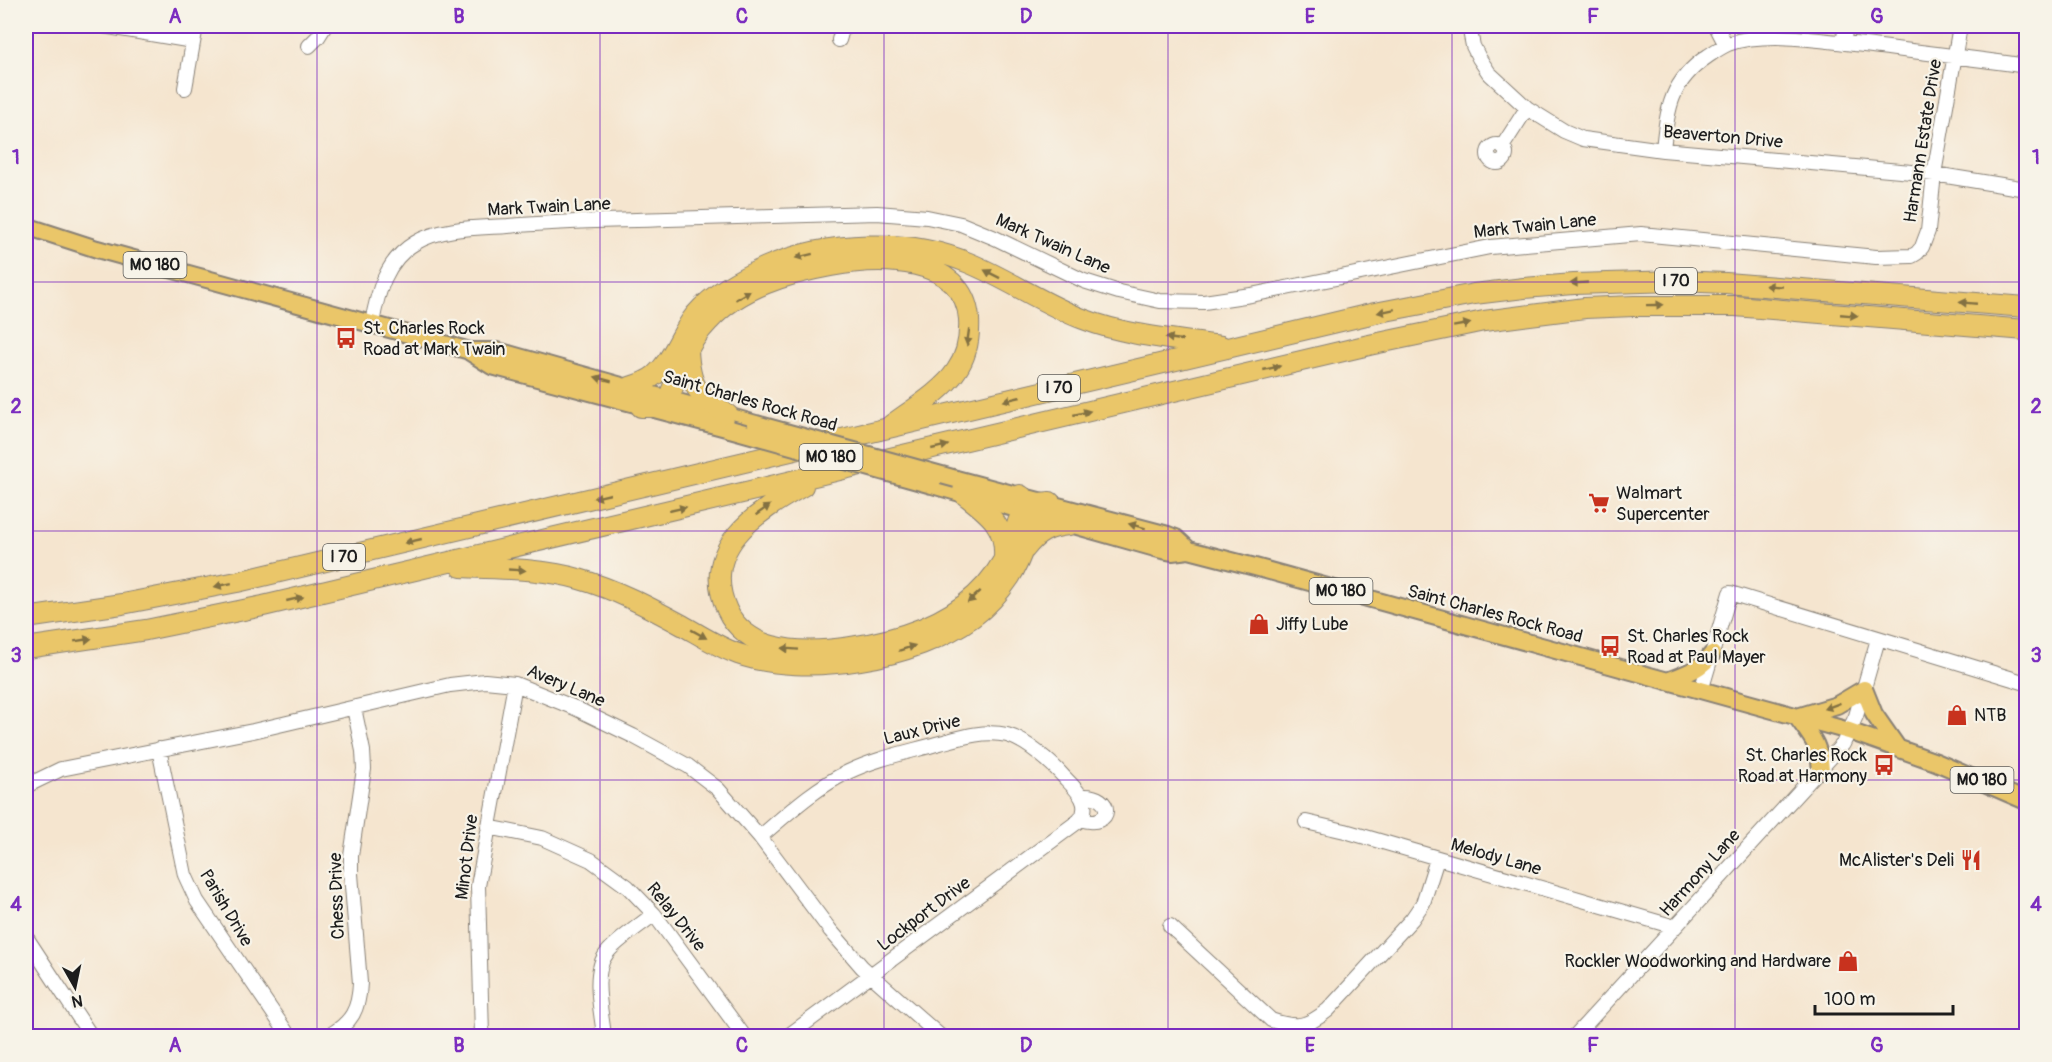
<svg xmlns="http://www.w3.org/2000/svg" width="2052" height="1062" font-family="Pangolin,sans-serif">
<rect width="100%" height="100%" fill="#f7f3e8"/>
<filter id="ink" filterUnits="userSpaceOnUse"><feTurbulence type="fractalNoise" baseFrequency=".0167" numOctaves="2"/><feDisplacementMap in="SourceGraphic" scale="12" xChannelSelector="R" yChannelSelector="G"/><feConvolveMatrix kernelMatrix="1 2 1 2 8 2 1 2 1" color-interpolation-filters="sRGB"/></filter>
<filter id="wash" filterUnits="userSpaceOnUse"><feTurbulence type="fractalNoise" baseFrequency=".008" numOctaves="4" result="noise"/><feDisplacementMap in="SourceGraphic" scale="24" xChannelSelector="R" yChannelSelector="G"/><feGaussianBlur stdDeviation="1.35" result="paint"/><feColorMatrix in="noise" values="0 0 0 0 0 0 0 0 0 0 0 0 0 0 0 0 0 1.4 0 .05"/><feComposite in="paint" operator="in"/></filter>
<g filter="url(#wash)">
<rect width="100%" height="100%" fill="#f5e5cf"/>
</g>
<g filter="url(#ink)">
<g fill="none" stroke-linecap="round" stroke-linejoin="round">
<defs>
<path id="minor" d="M103,26L193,41
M1469,26L1473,46L1479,58L1489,73L1527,108L1564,131L1583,139L1663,150L1934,174L2026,189
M1716,26L1726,45
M839,40L843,26
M1844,43L1845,26
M309,46L318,37L325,26
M185,88L196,26
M1488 154a9 9 0 1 1 18 0a9 9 0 1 1-18 0Z
M1502,147L1527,108
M1663,150C1667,108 1671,81 1708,56C1714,52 1721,47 1728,44C1767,30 1823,41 1864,45C1918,52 1972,58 2026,66
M372,324C377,293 386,260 415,243C441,227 479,228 508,226C561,221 614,221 668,219C737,217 807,215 877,213L927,217L961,224L995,238L1084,281L1119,292L1160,301L1204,302L1251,295L1490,247L1641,234L1876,257L1912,256L1917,253L1922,247L1928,231L1934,174L1960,26
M1701,691L1730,593L2026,683
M159,749L185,875L197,901L289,1036
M26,786L61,769L253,731L450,685L485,681L515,684L575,708L633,736L688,766L718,789L760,837L830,930L862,967L940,1036
M1080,819C1114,830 1115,794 1082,796
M1306,822L1345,831L1675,927
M488,827L542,838L591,860L628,887L654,914L744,1036
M760,837C787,814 816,787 848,772C877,758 909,752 940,743C962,737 984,730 1007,735C1026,740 1052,763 1065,778C1077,790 1092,804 1080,820L788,1036
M1170,926L1271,1020C1297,1029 1307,1027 1328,1010L1412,919L1423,903L1437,859
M26,937L91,1036
M328,1036C352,1023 359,1009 360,983L351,874V856L364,769L363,751L354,708
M482,1036L478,886L515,684
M604,1036C602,1014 591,972 607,953C616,941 642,924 654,914
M1575,1036L1843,744L1856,716L1878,639"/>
<path id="major" d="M26,226L97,249L470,351H498L756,424
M470,352L492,366L730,429
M956,479L1168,535L1176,538L1189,550
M932,485L1162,550L1172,552L1189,550L1255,567L1849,731L1936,762L2026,801
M1667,681C1685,674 1700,670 1712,654
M1797,717L1837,705L1864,689L1874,714L1897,747
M1797,717C1812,738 1819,743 1821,770"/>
<path id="highway" d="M688,350C690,389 698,394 728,415
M630,387C639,384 648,381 655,375C673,360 680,334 695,315C714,293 739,279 766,267C826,241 909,237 969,263C1008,279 1043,304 1083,319C1127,336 1174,339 1221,346
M641,407C649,407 656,408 663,403C673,396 675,378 680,366C687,350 696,334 709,321C740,287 787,274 831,266C877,257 964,254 969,319C970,337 967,356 956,371C943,391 910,411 890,426
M803,486C757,512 699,548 727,610C735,628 753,641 772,646C814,658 883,644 923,628C962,612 993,586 1010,547C1014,538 1018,515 1025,509C1032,502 1041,503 1050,502
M965,495C988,513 1006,525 1004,557
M1025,549C1037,533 1048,527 1069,525
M461,567C500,569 541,568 579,579C615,589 649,607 682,625C700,635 718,647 738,654C806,678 916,659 973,617C988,606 1000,592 1010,577C1019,563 1037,520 1030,504C1028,500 1023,497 1020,495
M26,618L122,604L237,582L1375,313L1474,294L1524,288L1574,284L1676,281L1726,283L2026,307
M26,648L146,630L263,606L1369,345L1484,321L1585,308L1634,306H1735L2026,330"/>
</defs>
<use href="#minor" stroke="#888076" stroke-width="16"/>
<use href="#major" stroke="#888076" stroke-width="20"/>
<use href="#highway" stroke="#888076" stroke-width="22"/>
<use href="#minor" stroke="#fff" stroke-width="14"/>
<use href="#major" stroke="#eac669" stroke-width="16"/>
<use href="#highway" stroke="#eac669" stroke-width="20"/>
<defs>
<path id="major-bridge" d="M756,424L956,479
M730,429L932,485"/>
</defs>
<use href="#major-bridge" stroke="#888076" stroke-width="20" stroke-linecap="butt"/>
<use href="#major-bridge" stroke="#eac669" stroke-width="16"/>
</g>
<defs><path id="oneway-solid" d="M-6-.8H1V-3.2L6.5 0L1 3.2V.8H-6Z" transform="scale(1.5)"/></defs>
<g fill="#837142">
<use href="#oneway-solid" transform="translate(804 256) rotate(166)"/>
<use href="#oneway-solid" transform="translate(992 274) rotate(-153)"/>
<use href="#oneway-solid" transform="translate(1579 283) rotate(177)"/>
<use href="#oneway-solid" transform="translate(1774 286) rotate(-176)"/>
<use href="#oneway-solid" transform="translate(743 295) rotate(-31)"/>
<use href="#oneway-solid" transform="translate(1968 303) rotate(-175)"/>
<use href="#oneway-solid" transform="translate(1655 305) rotate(-1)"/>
<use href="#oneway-solid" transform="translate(1386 311) rotate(168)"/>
<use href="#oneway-solid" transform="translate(1849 315) rotate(5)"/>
<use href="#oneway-solid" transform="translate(1462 325) rotate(-10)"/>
<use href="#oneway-solid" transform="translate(968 337) rotate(98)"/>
<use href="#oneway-solid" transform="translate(1174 339) rotate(-172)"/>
<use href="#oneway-solid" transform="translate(1272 368) rotate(-13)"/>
<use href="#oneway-solid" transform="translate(603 379) rotate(-165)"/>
<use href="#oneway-solid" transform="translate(1012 399) rotate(167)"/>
<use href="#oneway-solid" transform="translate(1082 413) rotate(-13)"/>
<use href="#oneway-solid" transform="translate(940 447) rotate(-13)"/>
<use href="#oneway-solid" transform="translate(602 496) rotate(167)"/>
<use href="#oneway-solid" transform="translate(678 509) rotate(-13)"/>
<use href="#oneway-solid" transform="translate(763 510) rotate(-35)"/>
<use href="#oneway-solid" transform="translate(1137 526) rotate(-165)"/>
<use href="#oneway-solid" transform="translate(413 541) rotate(167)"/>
<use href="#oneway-solid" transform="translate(517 570) rotate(3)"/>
<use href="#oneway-solid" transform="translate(223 585) rotate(168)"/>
<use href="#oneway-solid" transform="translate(974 597) rotate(138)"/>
<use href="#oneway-solid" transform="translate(295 599) rotate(-13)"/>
<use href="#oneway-solid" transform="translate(699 634) rotate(29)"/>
<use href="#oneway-solid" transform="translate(83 640) rotate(-9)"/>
<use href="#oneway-solid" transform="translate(907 648) rotate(-18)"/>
<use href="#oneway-solid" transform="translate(790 649) rotate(-176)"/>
<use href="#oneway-solid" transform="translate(1832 706) rotate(160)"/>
</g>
</g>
<path fill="none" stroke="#7b2cbf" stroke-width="1.5" stroke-opacity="0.55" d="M317,26V1036M600,26V1036M884,26V1036M1168,26V1036M1452,26V1036M1735,26V1036M26,282H2026M26,531H2026M26,780H2026"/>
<defs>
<symbol id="bus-bare" viewBox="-9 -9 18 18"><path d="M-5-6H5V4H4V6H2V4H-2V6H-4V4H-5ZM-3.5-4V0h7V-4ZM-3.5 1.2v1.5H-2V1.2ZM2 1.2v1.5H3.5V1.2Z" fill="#c8321e" stroke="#f7f3e8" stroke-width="2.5" paint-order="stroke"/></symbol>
<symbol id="supermarket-bare" viewBox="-9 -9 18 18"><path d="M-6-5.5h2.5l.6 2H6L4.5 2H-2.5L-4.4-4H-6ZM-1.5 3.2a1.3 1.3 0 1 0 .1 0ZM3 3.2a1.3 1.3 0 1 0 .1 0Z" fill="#c8321e" stroke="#f7f3e8" stroke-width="2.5" paint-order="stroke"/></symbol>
<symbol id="shop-bare" viewBox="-9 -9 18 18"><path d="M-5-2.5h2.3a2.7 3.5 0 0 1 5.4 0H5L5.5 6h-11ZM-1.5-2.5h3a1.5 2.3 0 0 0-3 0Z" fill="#c8321e" stroke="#f7f3e8" stroke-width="2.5" paint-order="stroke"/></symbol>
<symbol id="restaurant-bare" viewBox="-9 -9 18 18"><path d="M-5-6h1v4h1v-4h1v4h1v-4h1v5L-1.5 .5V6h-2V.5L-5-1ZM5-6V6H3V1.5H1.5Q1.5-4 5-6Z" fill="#c8321e" stroke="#f7f3e8" stroke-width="2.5" paint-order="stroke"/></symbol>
</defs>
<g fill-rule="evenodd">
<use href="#bus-bare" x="331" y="323" width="30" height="30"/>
<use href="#supermarket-bare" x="1584" y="488" width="30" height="30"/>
<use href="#shop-bare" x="1244" y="609" width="30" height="30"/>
<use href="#bus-bare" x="1595" y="631" width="30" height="30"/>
<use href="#shop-bare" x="1942" y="700" width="30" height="30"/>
<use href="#bus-bare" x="1869" y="750" width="30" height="30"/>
<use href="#restaurant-bare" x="1956" y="845" width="30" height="30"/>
<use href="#shop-bare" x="1833" y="946" width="30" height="30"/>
</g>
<g text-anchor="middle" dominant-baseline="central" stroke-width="4.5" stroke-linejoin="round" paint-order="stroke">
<g fill="#f7f3e8" stroke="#5e5c59" stroke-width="1.5">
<rect x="123.5" y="252" width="63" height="26" rx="4.5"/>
<rect x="1655" y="268" width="42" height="26" rx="4.5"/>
<rect x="1038" y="375" width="42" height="26" rx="4.5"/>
<rect x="799.5" y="444" width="63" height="26" rx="4.5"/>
<rect x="323" y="544" width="42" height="26" rx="4.5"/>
<rect x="1309.5" y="578" width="63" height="26" rx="4.5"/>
<rect x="1950.5" y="767" width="63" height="26" rx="4.5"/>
</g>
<g font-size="16" font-weight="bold" fill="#1c1c1c">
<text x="155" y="265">MO 180</text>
<text x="1676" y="281">I 70</text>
<text x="1059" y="388">I 70</text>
<text x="831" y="457">MO 180</text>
<text x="344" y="557">I 70</text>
<text x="1341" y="591">MO 180</text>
<text x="1982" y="780">MO 180</text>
</g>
<g font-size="18" fill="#1c1c1c" stroke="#f7f3e8">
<text transform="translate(1723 137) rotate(5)">Beaverton Drive</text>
<text transform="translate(1923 141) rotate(-81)">Harmann Estate Drive</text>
<text transform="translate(549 207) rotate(-3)">Mark Twain Lane</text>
<text transform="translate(1535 226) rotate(-6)">Mark Twain Lane</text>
<text transform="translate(1053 244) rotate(24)">Mark Twain Lane</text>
<text transform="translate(750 401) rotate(16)">Saint Charles Rock Road</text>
<text transform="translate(1495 614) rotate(15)">Saint Charles Rock Road</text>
<text transform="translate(566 686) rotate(23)">Avery Lane</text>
<text transform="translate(922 730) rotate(-14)">Laux Drive</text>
<text transform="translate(467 857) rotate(-83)">Minot Drive</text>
<text transform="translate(1496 857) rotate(16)">Melody Lane</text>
<text transform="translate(1700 873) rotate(-48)">Harmony Lane</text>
<text transform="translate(337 896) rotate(-92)">Chess Drive</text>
<text transform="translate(226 908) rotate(59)">Parish Drive</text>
<text transform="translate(924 914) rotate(-37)">Lockport Drive</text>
<text transform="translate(676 917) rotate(51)">Relay Drive</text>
</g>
<g font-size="18" fill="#1c1c1c" stroke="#f7f3e8" text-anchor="start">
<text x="363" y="328">St. Charles Rock<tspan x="363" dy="21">Road at Mark Twain</tspan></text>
<text x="1616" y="493">Walmart<tspan x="1616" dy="21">Supercenter</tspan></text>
<text x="1276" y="624">Jiffy Lube</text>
<text x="1627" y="636">St. Charles Rock<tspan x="1627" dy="21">Road at Paul Mayer</tspan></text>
<text x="1974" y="715">NTB</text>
<text x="1867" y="755" text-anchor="end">St. Charles Rock<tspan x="1867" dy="21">Road at Harmony</tspan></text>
<text x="1954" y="860" text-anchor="end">McAlister's Deli</text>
<text x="1831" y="961" text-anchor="end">Rockler Woodworking and Hardware</text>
</g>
</g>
<rect width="2052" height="1062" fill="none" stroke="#f7f3e8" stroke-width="66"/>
<g transform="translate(75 987) rotate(171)" stroke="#f7f3e8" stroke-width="4.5" paint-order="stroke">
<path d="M0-4.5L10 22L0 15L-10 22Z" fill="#1c1c1c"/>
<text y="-9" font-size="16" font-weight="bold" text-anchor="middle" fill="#1c1c1c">N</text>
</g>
<path d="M1815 1005v9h138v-9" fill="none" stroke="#1c1c1c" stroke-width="3"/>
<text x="1824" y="1005" font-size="18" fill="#1c1c1c" stroke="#f7f3e8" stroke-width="4.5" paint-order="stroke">100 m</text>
<rect x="33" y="33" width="1986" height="996" fill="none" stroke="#7b2cbf" stroke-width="2"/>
<g font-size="20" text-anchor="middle" font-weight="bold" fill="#7b2cbf">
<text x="175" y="23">A</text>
<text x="459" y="23">B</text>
<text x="742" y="23">C</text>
<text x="1026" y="23">D</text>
<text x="1310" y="23">E</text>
<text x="1593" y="23">F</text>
<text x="1877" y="23">G</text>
<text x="16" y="164">1</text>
<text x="2036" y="164">1</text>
<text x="16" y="413">2</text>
<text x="2036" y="413">2</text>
<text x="16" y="662">3</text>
<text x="2036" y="662">3</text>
<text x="16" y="911">4</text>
<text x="2036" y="911">4</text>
<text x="175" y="1052">A</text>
<text x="459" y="1052">B</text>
<text x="742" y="1052">C</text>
<text x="1026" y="1052">D</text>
<text x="1310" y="1052">E</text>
<text x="1593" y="1052">F</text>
<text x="1877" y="1052">G</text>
</g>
</svg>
